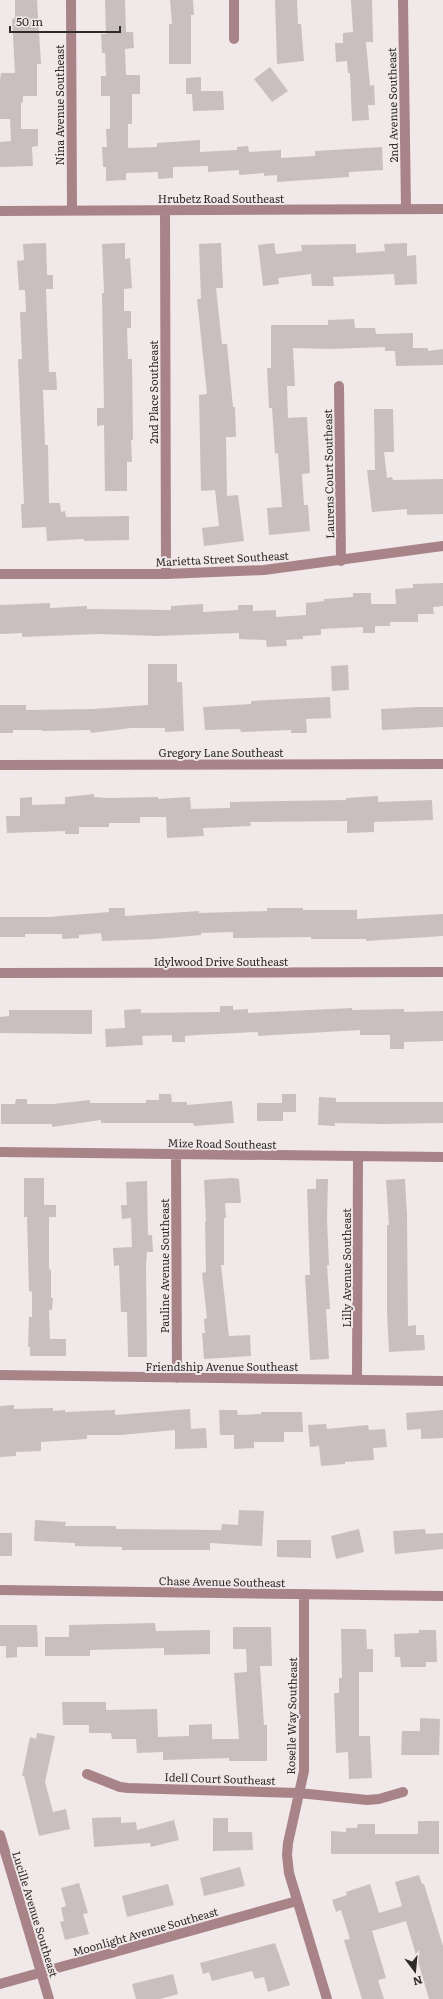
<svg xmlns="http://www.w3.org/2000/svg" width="443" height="1999" font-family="Literata,serif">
<rect width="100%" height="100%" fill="#f1e8e9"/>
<path fill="#c9bfc0" d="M15,0H37L41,64H37V96H23V102L21,103V129H38V146L32,147L33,166L0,167V142L11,141L10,119H0V80L1,73H15L12,19L15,18Z
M105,0H125L126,32H133L134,48L125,49L126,75H140V94H132V124H128V148L157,147V143L200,140V152L237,150V147L248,146L249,152L281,150V158L315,156V151L382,147L383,170L349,172V177L277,182V175L264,176V173L239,175V170L208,172V166L173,167V178L158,179V172L126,173V180L106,181V167H103L102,147H107L106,129H110V96H101V76H106L105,53H102L101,34H106Z
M170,0H193L194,15H191V64H169V24H172Z
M275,0H297L298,24H301L304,61L277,64Z
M351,0H372L373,42H366L370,86L374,85L375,105H368L369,120L352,121L350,73H348L347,61L336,62L335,43H343V33L353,32Z
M270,67L288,91L272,102L254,79Z
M201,77V91H223L224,110L193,111L192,94H186V78Z
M46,243L47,275H53V289H46L49,372H56L57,390H43L45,445H48L49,503H60L61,512L65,511L66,517L129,516V540L84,541V539L47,541L46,527L22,528L21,504H24L18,359H22L20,312H26L25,290H19L17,261L24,260L23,244Z
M125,243V259L130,258L132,288L124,289V311H131V328H127L128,359H132L133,440H131L132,462H127V491H105L104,425L97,426V408H104L102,293H104L102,244Z
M221,243L223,288H216L222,344H227L233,407H235L236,437H226L227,496L238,495L244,541L204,546L202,528L219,526L215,490L201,491L199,395L207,394L197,299H201L199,244Z
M274,243L276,254L302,251L301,245L356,244V253L385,251L384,244L407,243V256L416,255L417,284L395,285L394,274L333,277L334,286H312L311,274L278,278L279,284L263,286L258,245Z
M354,319L355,328H375L376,334L413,333V348H428V351L443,349V365L396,366L395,351H385V347L329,349L293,348L295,386H287L288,418L307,417L310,473L302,474L304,505H308L310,531L269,535L267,508L282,507L278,453L275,454L272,408H269L267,368H271V325H328V320Z
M374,409H393L394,452H384L387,478L392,477L393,480L443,479V514L407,515V509L372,512L367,470H375Z
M443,583V606L433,607L434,614H418V622H390V626H375V633H363V627L321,629V635L303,636V639L286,640L287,646L267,647L266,640L239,639V633L158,636L98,634L22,637V633L0,634V605L50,603V608L87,606V609L171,610V606L203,604V612L238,610V605H253V611L276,610V617L306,615V603L324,601V599L353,597V593H371V604H396L395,589L413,588V584Z
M148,664H177V682H182L184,731L165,732V728H131L91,733L90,730L42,731V730H13V733H0V705H26V710L93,709L148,705Z
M348,665L349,690L332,691L331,666Z
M330,697L331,718L306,719L307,733H291V730L241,732L240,729L205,730L203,707L251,704V701Z
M419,707H443V727L382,730L381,709Z
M94,794V797L109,798L158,797V799L190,797L191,809L230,808V802L346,800V798L378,796V802L432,800L433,820L374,822V832L347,833V821L250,822L251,826L203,828L204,836L167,838L166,817H140V823H109V827H79V834H65V831L7,833L6,816H20V798L32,797V805L65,804V797Z
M109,908H125V916L199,911V913L267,911V908H303V910H357V919L443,914V936L366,941V939H311V937L233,938V932L201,933V935L156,939L102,941L101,933L79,935V938L62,939V934H25V937H0V917H49L109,912Z
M220,1006H233V1010L248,1009V1013L352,1008V1010L404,1009V1012L443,1011V1041L404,1042V1049H390V1035H360V1030L258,1036V1032L196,1035L185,1036V1042H172V1035L142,1036L143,1045L106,1047L105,1029L125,1028L124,1010L141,1009V1013L220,1012Z
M9,1010H92V1034L0,1033V1017L9,1016Z
M159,1094H171L172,1102H187V1105L232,1101L234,1123L194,1126L193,1123H101V1120L52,1127V1124H1V1104H15L16,1099H27V1104H53L90,1100V1103H146V1100H159Z
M282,1094H296V1112H283V1121H257V1103H282Z
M319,1097L336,1098V1102H443V1123L382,1124L335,1123V1126L318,1125Z
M24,1178H44V1205H56V1217H49V1269L51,1270V1298H53L52,1310H49L50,1339H66V1356H30V1347H28L29,1317H32V1292L29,1291L27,1217H24Z
M232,1178L239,1179L241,1203H225L226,1218H224V1265H221L228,1328L229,1336L250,1335L251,1356L204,1359L202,1333H205L204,1319L207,1318L202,1273L206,1272L205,1222H206L204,1180Z
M316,1179H328L327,1219L329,1265H327L330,1309H326L329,1359L310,1360L305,1275H310L307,1189H316Z
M405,1179L407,1216L408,1326L416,1325V1335H424L425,1350L389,1352L387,1312V1225H389L386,1180Z
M147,1181L148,1235H152L153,1252H147L146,1264L147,1357H128L127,1312H121L119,1265L114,1266L113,1248L132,1247L131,1218L122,1219L121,1205H127L126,1182Z
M14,1405V1409L53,1408V1411L65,1410V1412L115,1410V1415L190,1409L191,1429L206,1428L207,1448L175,1449V1430L121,1435H87V1439L41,1442V1451L16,1452V1456L0,1457V1406Z
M219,1410H237L238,1415L261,1414V1412H302L303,1432H284V1442H254V1448L234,1449V1435H220Z
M443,1410V1438L421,1439V1429L407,1430L406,1413Z
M326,1424L327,1429L368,1425L369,1430L385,1429L387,1447L373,1448L374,1460L345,1462V1464L321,1466L319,1446L310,1447L308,1425Z
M239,1510L264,1511L262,1546L210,1543V1550H122V1547L75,1546V1543L34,1541L35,1520L66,1522L65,1526H116V1529L221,1530L222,1524L238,1525Z
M359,1529L364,1552L336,1559L331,1536Z
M425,1529L426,1534L443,1533V1549L395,1554L393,1531Z
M0,1533H12V1556H0Z
M277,1540H311V1558L277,1557Z
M155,1623L156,1631L210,1630V1654L164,1655V1648L90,1650V1656H45V1637H69V1625Z
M0,1625H37L38,1647H17V1657L6,1658V1646H0Z
M233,1627H271L272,1666H260L264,1725H267V1761H229V1758L163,1760V1752L137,1753L136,1739H112L111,1733H89V1725H63L62,1702H106V1710L157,1709L158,1737L189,1736V1725L212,1724V1739H239L234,1673L247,1672L246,1649H233Z
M341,1629H366L367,1649H373V1672H359V1736H370L372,1778L349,1779L348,1752L336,1753L334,1693H339V1678H342Z
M419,1630H436L437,1662H426V1667H401L400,1657H395L394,1634L419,1633Z
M420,1718L440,1719L439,1755H401L402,1731H420Z
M37,1733L55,1736L45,1782L53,1812L66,1809L70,1829L39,1836L24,1776H22L30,1737L36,1739Z
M121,1817V1823L136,1822L137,1830L174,1820L179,1840L151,1847L150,1843L94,1847L92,1818Z
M213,1818H228V1832H252L253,1850L213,1851Z
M418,1821H439V1854H331V1831L346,1832V1828H357L358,1824H375V1834H418Z
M240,1867L245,1886L204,1896L200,1878Z
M419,1875L422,1884H424L443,1946V1999H429L406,1921L372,1931L386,1978L378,1980L384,1999H362L344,1940L350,1939L341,1910L336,1912L332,1900L347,1895L346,1892L370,1884L379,1913L402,1906L395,1882Z
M79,1883L88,1913L83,1914L89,1934L65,1940L60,1922L64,1921L61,1908L66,1906L61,1888Z
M168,1884L174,1905L127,1917L122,1896Z
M275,1943L290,1985L268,1992L264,1977L255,1979L252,1971L212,1981L209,1972L203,1974L200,1963Z
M173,1974L178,1994L160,1999H136L132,1984Z"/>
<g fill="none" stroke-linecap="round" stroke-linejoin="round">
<path stroke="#a88388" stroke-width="10" d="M71,0L72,210
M403,0L406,209
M234,39V0
M165,210L166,574
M0,211L443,209
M339,386L341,561
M0,574H166L264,570L443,546
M0,765L443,764
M0,973L443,972
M0,1152L443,1157
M176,1154L177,1378
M0,1375L443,1381
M357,1379L358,1157
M0,1590L443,1596
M304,1594V1771L288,1843L287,1855L289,1873L327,1999
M87,1774L120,1787L128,1788L299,1793L367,1800L379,1799L403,1792
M0,1835L49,1999
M0,1984L297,1901"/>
</g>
<g text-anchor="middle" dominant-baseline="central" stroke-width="4" stroke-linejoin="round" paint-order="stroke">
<g font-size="11" fill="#2e2b2b" stroke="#f1e8e9">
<text transform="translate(59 105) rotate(-90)">Nina Avenue Southeast</text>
<text transform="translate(392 105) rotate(-91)">2nd Avenue Southeast</text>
<text x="221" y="198">Hrubetz Road Southeast</text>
<text transform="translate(153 392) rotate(-90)">2nd Place Southeast</text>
<text transform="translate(328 474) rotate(-91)">Laurens Court Southeast</text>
<text transform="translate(222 558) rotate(-3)">Marietta Street Southeast</text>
<text x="221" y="752">Gregory Lane Southeast</text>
<text x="221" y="961">Idylwood Drive Southeast</text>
<text transform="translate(222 1143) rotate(1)">Mize Road Southeast</text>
<text transform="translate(164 1266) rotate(-90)">Pauline Avenue Southeast</text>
<text transform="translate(346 1268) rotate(-90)">Lilly Avenue Southeast</text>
<text x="222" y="1366">Friendship Avenue Southeast</text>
<text transform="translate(222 1581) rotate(1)">Chase Avenue Southeast</text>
<text transform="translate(291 1716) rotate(-89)">Roselle Way Southeast</text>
<text transform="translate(220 1778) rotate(2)">Idell Court Southeast</text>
<text transform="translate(36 1914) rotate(73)">Lucille Avenue Southeast</text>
<text transform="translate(145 1931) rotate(-16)">Moonlight Avenue Southeast</text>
</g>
</g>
<g transform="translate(415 1971) rotate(164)" stroke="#f1e8e9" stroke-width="3" paint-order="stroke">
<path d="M0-3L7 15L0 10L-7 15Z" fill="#2e2b2b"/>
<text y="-6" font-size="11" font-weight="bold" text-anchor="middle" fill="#2e2b2b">N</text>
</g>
<path d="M10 26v6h110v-6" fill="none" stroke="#2e2b2b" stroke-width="2"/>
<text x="16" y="26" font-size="12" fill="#2e2b2b" stroke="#f1e8e9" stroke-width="3" paint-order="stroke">50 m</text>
</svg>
